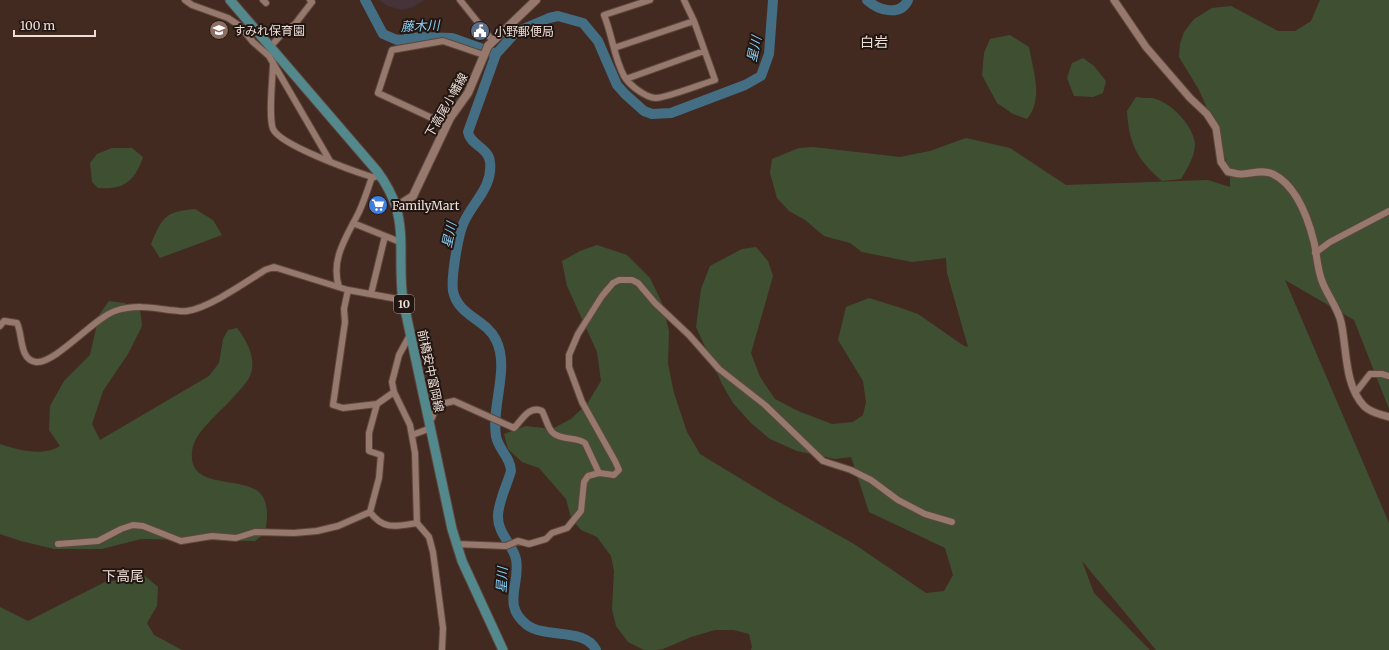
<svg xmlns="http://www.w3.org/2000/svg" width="1389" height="650" font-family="Merriweather,'Noto Sans JP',serif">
<rect width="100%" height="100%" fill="#432a20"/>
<path fill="#46333a" d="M379,0H424L413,7L402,10L388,6Z"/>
<path fill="#3f5032" d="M1320,0H1389V409L1354,320L1285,280L1389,523V650H1156L1082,561L1094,593L1150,650H751L752,647L749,634L734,630H715L691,637L663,649L655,650H644L628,642L616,626L612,609L614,571L611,556L597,537L581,530L571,518L566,499L539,468L522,462L508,449L504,434L526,426L552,429L571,419L587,404L601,381L597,352L567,286L562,261L580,251L597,245L627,255L650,278L662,303L669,331L668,364L674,393L687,432L700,454L779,502L854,544L926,593L944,591L953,575L945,548L869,512L851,457L835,459L797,451L770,439L751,423L733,403L722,384L696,327L701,289L710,266L742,249L756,247L768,261L773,276L751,353L760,377L775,399L798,411L832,424L853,422L863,415L866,402L863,381L838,340L846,307L869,298L898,307L918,314L964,346L968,347L947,273L946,258L912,262L862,252L850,243L824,236L805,220L789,211L777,198L770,173L772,159L799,148L813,147L900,157L930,151L966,138L1010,148L1066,185L1208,180L1230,187V175L1219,136L1199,90L1179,57L1180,44L1184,32L1194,19L1212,8L1231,6L1278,31H1295L1311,21Z
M1010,35L1029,47C1033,71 1044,98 1027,119L1013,114L997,103L982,75L984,53L990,39Z
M1083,58L1094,66L1106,81L1103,93L1093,97L1074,96L1067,78L1072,63Z
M1136,97C1141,98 1147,98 1152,98C1171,102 1193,125 1195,144C1195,156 1187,169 1181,179L1162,181C1137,159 1129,144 1127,111Z
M112,148H132L143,157C135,181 124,190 98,188L92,182L90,163L97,154Z
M195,209L213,220L222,235L160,258L151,244C163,216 165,212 195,209Z
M109,301L124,303L140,309L142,326L128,354L103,391L92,424L100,440L209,376L219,363L223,339L228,330L237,328C247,341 257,359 250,376C246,386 219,412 210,421C202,430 193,439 192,452C188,493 249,473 263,497C269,508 267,522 265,533L255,541L141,539L102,549H54L21,541L0,534V444C18,450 42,457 60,446L49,430L50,406L64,381L90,355L99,315Z
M145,576L158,587L157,606L147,623L154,635L182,650H0V607L28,621L105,582Z"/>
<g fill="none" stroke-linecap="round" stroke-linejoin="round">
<path stroke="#446e84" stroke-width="10" d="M365,0L383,34L397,40L421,37L452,38L494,53
M867,0C878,10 900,17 908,0
M596,650C585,627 546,639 527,625C501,605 521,584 516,559C512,543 497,533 498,515C499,500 507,485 511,471C511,458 498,449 496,436C491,406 510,368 496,340C486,319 458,316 453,291C451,278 458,234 464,222C473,202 493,187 490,162C489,148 470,145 468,132L496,54L516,32L549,18L558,16L583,23L598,41L617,85L625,94L644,111L652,114L671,113L745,85L761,76L769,54L773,0"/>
<defs>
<path id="minor" d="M185,0L192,5L228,18L240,26L253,42L269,56L330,161
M263,0L266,3
M460,0L492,40
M650,0L604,15C612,34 614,58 624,76C629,85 646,98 656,98C666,98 702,84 715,80L694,21L684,0
M270,47L281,35L295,24L312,2L310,0
M614,48L694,21
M273,62C273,78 268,115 273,129C280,145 353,171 372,177
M626,79L704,51
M447,125L378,93L392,50L443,41L484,55
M353,223L400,242
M1315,253L1330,242L1389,211
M339,287C330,259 347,236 359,212C364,201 368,189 372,177H375
M348,290L344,309L345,322L333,405L343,408L377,404L394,392
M371,294L385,236
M0,326L4,321L17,323C23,335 19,360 36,362C55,364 94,318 115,311C133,305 150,307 169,310C175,310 182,312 187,311C209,308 246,282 265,270L274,267L348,290L403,300
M411,333L399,355L392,382L394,392L410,425L415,453L417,523L429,537L433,552L443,628L442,650
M1356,392L1370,374H1382L1389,376
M429,420L432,418L437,405L454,401L514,428C522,420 529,405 542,411C546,418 547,426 552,432C560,441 576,436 585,443L599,473
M412,435L431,428
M370,512L379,478L381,455L369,451V433L377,404
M58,544L98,541L121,529L133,525L143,526L181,541L212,536L236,538L255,532L294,533L317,531L338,526L370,512C384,531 397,526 417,523
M456,544L506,546L518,541L529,544L546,539L552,533L567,528L581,511L584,482L588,476L599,473L614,475L619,470L615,461L582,402L569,367V355L578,334L602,296L613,283L619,280H632L638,283L655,303L689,335L719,369L765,405L823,461L851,470L871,480L898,500L925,514L952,522"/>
<path id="tertiary" d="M1114,0L1146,47L1190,98L1207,114L1216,128L1221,162L1228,172C1232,172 1236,174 1240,174C1250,174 1263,169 1273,174C1297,186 1308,218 1314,242C1317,255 1317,268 1322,281C1327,295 1338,308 1341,322C1347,348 1344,385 1364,406C1371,413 1380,414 1389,417"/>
<path id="secondary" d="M396,207L413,196L450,118L468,93L488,46L536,0"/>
<path id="primary" d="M230,0L377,171C385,182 392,194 396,207C405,236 398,269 403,300L452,529L462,561L503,650"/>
</defs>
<use href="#minor" stroke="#5c473e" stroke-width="8"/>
<use href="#tertiary" stroke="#5c473e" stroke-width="9"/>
<use href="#secondary" stroke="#5c473e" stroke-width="10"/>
<use href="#primary" stroke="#5c473e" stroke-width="11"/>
<use href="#minor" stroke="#96786c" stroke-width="6"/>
<use href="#tertiary" stroke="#96786c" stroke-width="7"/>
<use href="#secondary" stroke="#96786c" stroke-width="8"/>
<use href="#primary" stroke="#53888c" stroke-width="9"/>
</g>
<defs>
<symbol id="school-disc" viewBox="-11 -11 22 22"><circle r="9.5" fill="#8d6e63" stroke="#211612"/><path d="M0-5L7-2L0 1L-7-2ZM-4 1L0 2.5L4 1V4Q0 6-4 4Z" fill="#fff"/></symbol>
<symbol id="civic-disc" viewBox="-11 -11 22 22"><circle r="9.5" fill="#5c6f8a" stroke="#211612"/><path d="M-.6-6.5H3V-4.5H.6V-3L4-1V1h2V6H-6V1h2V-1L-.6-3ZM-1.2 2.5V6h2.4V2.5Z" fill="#fff"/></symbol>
<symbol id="supermarket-disc" viewBox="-11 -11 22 22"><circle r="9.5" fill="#3f7fe0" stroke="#211612"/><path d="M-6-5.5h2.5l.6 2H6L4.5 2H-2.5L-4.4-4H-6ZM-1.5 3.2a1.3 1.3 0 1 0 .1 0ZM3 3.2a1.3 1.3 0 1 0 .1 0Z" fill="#fff"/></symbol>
</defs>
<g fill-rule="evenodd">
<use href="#school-disc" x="208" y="19" width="22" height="22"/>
<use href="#civic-disc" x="469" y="20" width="22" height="22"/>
<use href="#supermarket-disc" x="367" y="194" width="22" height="22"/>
</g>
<g text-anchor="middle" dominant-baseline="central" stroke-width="4" stroke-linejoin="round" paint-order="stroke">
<rect fill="#211612" stroke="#b0a19b" stroke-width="1" x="394" y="295" width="20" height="18" rx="3"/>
<g font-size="11" font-weight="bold" fill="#eeddd6">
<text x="404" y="304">10</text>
</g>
<g font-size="12" fill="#eeddd6" stroke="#211612" text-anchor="start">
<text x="233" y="30">すみれ保育園</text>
<text x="494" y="31">小野郵便局</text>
<text x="392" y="205">FamilyMart</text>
</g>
<g font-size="12" fill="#eeddd6" stroke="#211612">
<text transform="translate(446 105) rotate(-60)">下高尾小幡線</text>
<text transform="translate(431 371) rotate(78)">前橋安中富岡線</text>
</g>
<g font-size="13" font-style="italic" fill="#89cff5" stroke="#211612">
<text transform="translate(420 26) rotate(-2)">藤木川</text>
<text transform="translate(754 49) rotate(-78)">星川</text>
<text transform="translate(449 235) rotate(-78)">星川</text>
<text transform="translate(502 580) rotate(-87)">星川</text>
</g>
<g font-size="14" fill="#eeddd6" stroke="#211612">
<text x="874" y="42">白岩</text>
<text x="123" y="576">下高尾</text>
</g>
</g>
<path d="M14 30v6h81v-6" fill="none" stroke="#eeddd6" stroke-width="2"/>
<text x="20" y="30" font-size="12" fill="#eeddd6" stroke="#211612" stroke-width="3" paint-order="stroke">100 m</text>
</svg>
